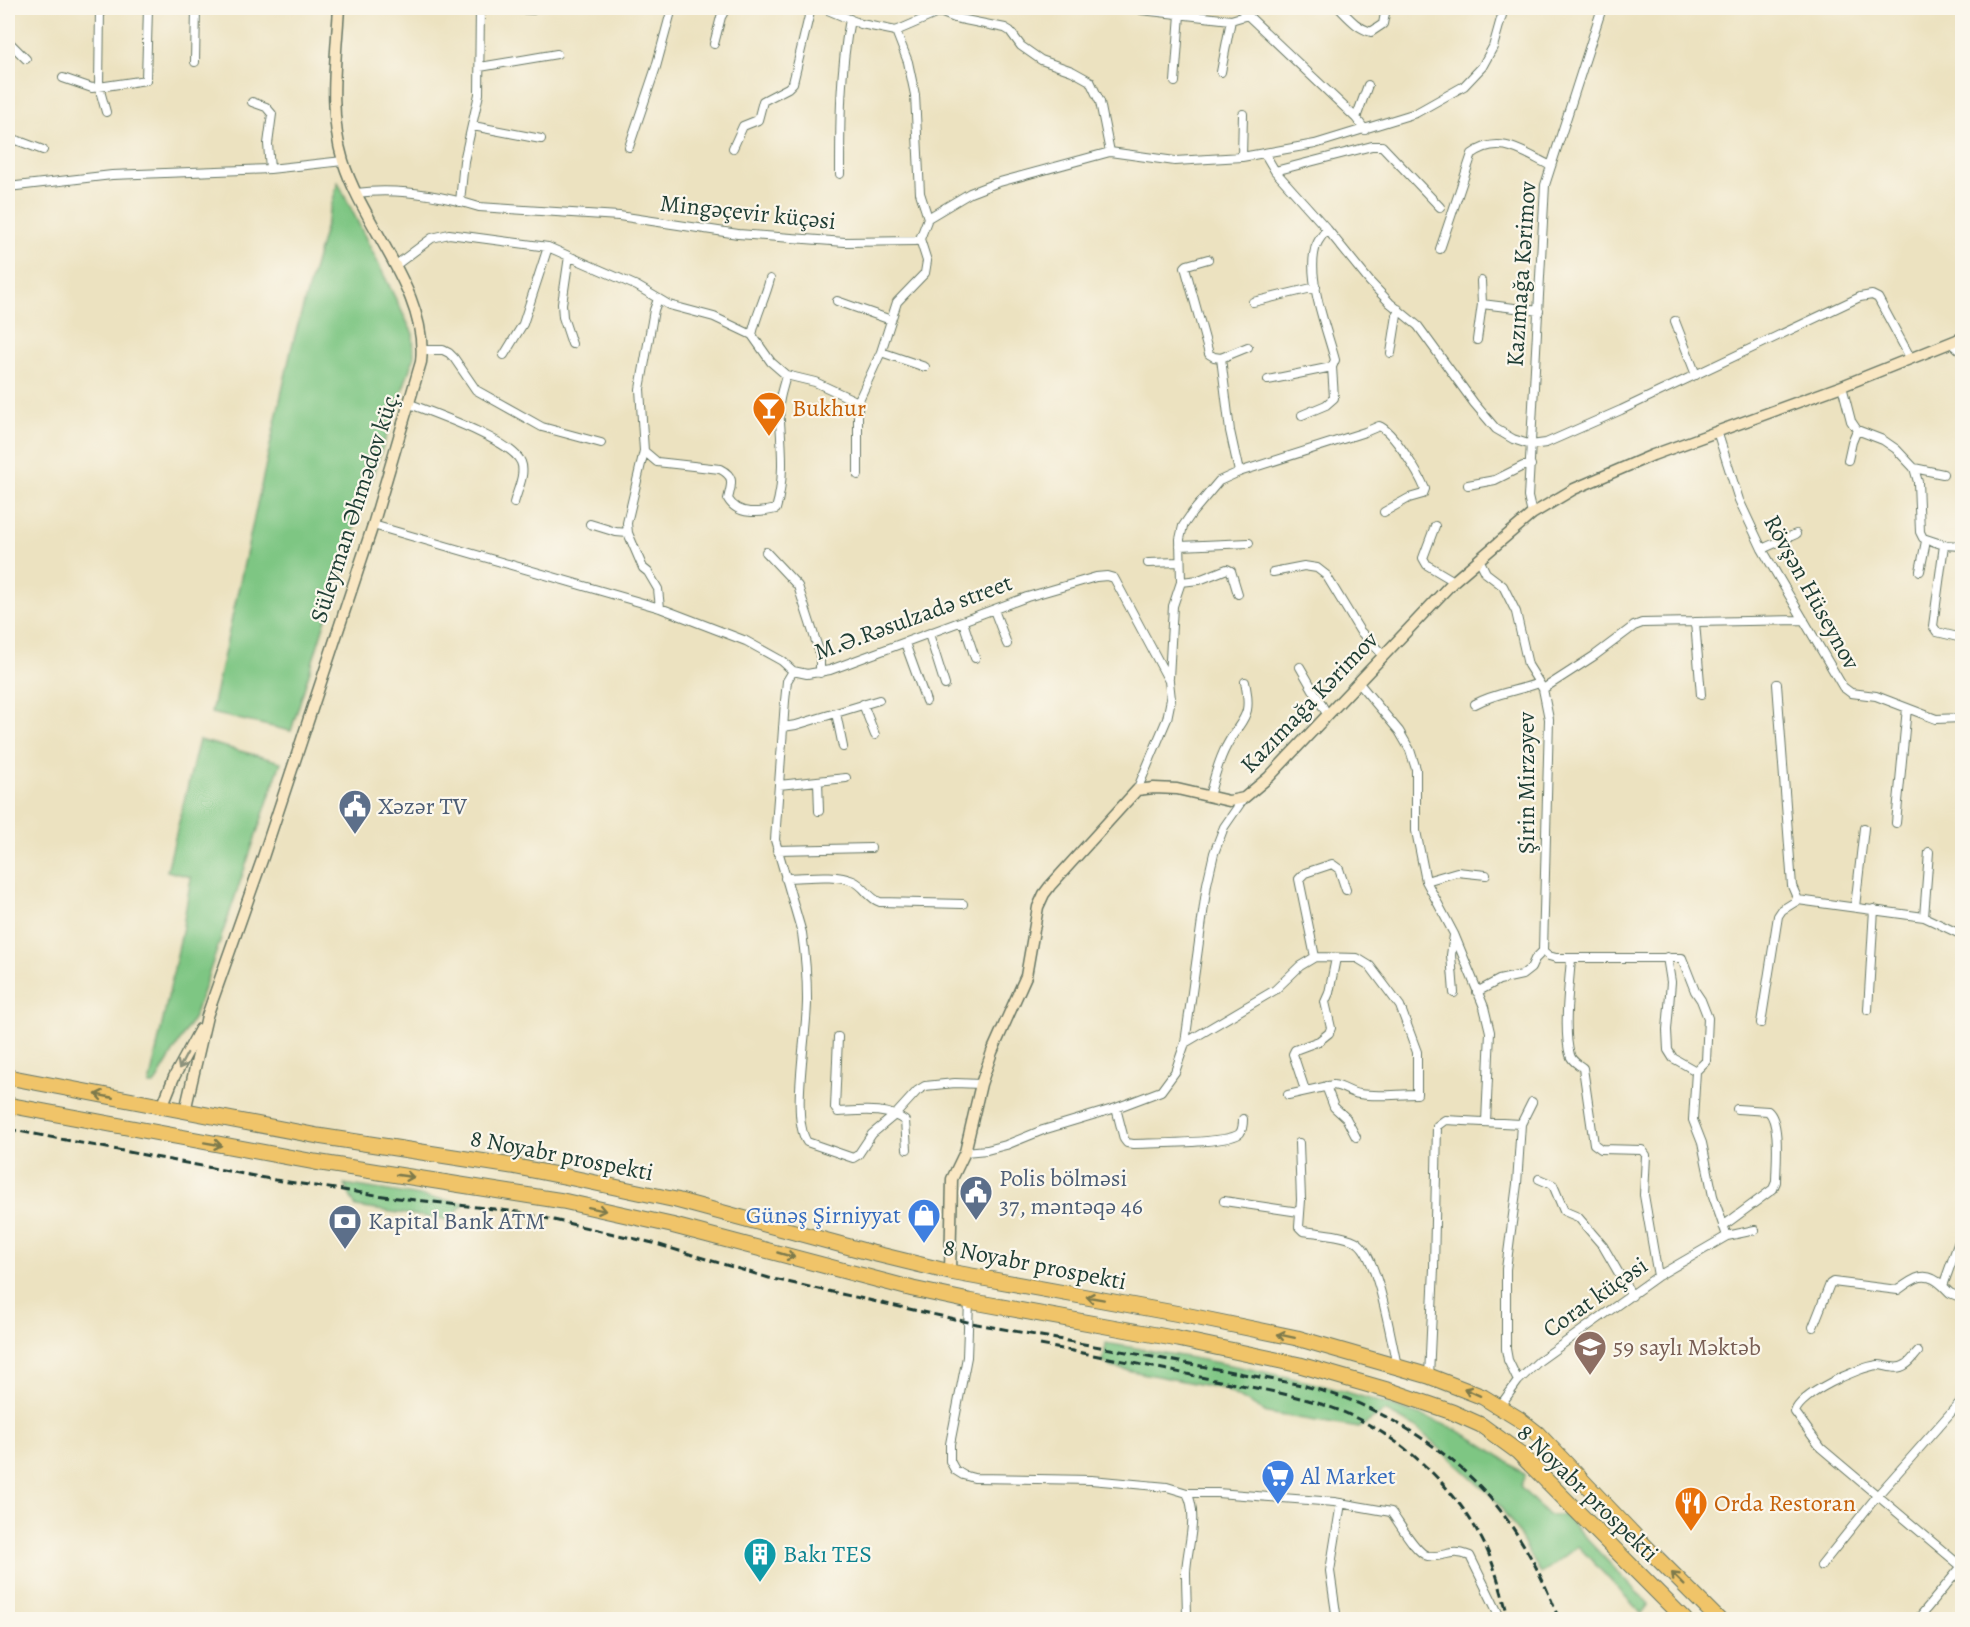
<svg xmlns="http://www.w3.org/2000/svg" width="1970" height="1627" font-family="Alegreya,serif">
<rect width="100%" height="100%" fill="#fbf7ec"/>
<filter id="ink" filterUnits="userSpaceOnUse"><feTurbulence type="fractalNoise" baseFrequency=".0167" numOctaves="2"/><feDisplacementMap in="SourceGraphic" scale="12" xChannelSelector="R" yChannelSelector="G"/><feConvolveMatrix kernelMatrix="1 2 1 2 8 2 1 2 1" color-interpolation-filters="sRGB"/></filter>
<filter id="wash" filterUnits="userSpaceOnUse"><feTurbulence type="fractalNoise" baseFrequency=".008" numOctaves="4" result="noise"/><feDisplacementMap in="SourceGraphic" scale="24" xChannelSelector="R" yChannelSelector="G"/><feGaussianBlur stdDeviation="1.35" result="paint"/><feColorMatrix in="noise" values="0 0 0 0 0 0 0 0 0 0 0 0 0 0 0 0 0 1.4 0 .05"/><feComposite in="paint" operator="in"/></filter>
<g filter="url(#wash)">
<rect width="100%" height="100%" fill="#ece2c0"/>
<path fill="#7ec683" stroke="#4e825c" stroke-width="1.5" d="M338,182L413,334L414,357L354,529L291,731L211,713L292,346Z
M199,740L281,762L194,1017L154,1085H149L182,932L191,877L167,871Z
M344,1184L465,1203L448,1220L356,1207Z
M1106,1343C1205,1360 1306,1376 1401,1409C1418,1415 1436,1420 1452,1428C1479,1440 1501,1457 1525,1475L1520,1487L1548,1515H1564L1649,1605L1642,1614L1578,1546L1541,1574L1514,1526L1493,1497L1417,1428L1385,1411L1359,1428L1267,1413L1224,1389L1111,1367L1103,1361Z"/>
</g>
<g filter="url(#ink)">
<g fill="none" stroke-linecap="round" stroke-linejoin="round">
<defs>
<path id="street" d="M100,8L99,87L106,112
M506,8L533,10
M823,8L861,24L896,31L940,12L955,18L1005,28L1010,31L1021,46L1041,60L1072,71L1090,81L1100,102L1110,152
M1240,8L1356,118L1365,130
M1339,8C1349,18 1357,28 1371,32L1383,24L1386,8
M1141,10L1231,20L1248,15
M896,31L908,62L915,95L920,193L928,218
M8,41L26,59
M714,44L721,17L726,8
M195,62L196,8
M480,67L557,54
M1221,72L1231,20
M63,78L92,88L146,80L148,8
M1175,82L1180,14
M252,102L266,107L272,114L268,144L270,169
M1356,118L1368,85
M473,126L541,139
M8,137L43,150
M629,147L656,67L672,8
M733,148L743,126L758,120L763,101L788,88L793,83L811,8
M1265,154L1275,171L1327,229L1370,282L1390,303L1418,326L1474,403L1496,429L1513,439L1531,445L1546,443L1621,410L1860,297L1872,295L1878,298L1911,359
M1242,157L1243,114
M1275,171L1372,146H1382L1440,207
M840,174C840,122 840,71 850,19
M8,187L112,175L270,169L343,161
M356,193C396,188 440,195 479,207L619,216L738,234L845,242L916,241L920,239L928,218L970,193L996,183L1110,152L1175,161L1242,157L1315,144L1416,113L1464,86L1482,67L1493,47L1504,8
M460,202L464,161L479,94L480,8
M1440,249L1472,154C1500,133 1524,153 1551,166
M569,256L562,304L563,317L572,344
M1208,259L1187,265L1185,267L1209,354L1214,357L1221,358L1230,431L1239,472
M396,265L432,238L449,234L548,247L637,286L669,305L714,317L752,335L771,362L786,375L815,382L858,402
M658,299L654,310L640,389L644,451L657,462L720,469C736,477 731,485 728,499C738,516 759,513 776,509C786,476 781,441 779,407C779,397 784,385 786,375
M837,301L891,320
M1253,302L1316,287
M1482,304L1539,311
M1675,321L1696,375
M752,335C756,315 765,299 770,279
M1477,340L1482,304L1481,281
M1952,343L1962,352
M422,350H443L449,353L454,358L476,390L542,427L601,443
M881,352L925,367
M1391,353L1398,309
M504,355L523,324L548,247
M1221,358L1248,347
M1268,380L1332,367
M1842,386L1851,421L1857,430L1883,440L1896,449L1914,468L1918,482L1920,532L1923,538L1944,545L1962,546
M410,404C433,413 511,440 521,462C526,474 517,491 514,503
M1302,415L1326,405L1334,398L1332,367L1335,360C1327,330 1309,285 1314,254C1315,244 1321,237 1327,229
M1717,431L1739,500L1762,549L1843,687L1851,693L1876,696L1936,719L1962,718
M644,451L627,523L628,533L643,568L648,572L658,589L660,608
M1848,460L1852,442L1857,430
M1914,468L1943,474
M858,475V402L881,352L897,302L925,273L927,261L920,239
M1468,485L1495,480L1523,466L1531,465
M1532,514L1528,497L1545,185L1602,8
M590,524L616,532L628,533
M373,525L660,608L746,641L782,661L793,671L807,674L830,670L1027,597L1096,577L1107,576L1114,578L1169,681L1171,699L1167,719L1137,790
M1435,526L1423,558L1427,565L1454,581
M1944,545L1933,626L1937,632L1962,638
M1180,546L1249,543
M1762,549L1796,534
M766,552L798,586L820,654V673
M1480,561L1486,573L1503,586L1516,612L1528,665L1543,689L1549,719L1543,951
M1148,563L1180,562
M1920,571L1926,541
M1273,572L1304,566L1317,568L1326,575L1360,631L1383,655
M1181,582L1199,580L1227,569L1231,571L1238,594
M994,610L1007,644
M963,622L975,658
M1695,622L1701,695
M929,634L945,685
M905,643L926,701
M1300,667L1327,714
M793,671L787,681L785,701L775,840L802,933C805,954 807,977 807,998C808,1031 790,1117 807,1142L853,1158L858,1155L872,1134L896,1114L917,1091L925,1086L955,1083L981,1084
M1169,678L1173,606L1181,582L1180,539L1183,526L1192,513L1219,481L1239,472L1365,432L1379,426C1393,431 1419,474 1425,489L1423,494L1409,498L1384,512
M1358,682L1399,731L1410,750L1416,769V831L1426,881L1454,934L1484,1007L1490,1032L1486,1122
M1777,684L1792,886L1798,900
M1543,689L1594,656L1634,626L1642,623L1804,620
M863,704L875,735
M1475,704C1495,693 1518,691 1539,683
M836,713L843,747
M783,727L796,725L879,700
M818,781L819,811
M779,785L846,778
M1209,796C1214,780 1218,761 1226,747C1242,716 1253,720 1245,682
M1896,823L1907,708
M777,850L871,848
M785,878C806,878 834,873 853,881C865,886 868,898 880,902L963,904
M1426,881L1457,872L1486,875
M1855,907L1864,828
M1924,917L1929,852
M1454,935L1451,955L1454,993
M1543,951L1549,956L1556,958H1682L1695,991L1701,1000L1708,1018L1706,1061L1696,1071L1693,1120L1702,1143L1713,1196L1727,1236
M1315,957L1299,879L1305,873L1332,864L1339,869L1346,890
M1667,957L1671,982L1667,1030L1668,1050L1673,1058L1696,1071
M1571,959C1569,985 1563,1031 1570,1055C1572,1062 1578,1064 1583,1068L1594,1144L1601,1149L1642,1150L1646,1155L1644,1195L1658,1276
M1477,992L1499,980L1522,975L1531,968L1535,959L1543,951
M1868,1010L1874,909
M1761,1023L1778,916L1782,910L1798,900L1924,917L1962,935
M838,1037L835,1108L838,1112C860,1111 887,1107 905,1121L907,1149
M1185,1043L1275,990L1300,966L1315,957L1357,958L1370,966L1400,1006L1417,1052V1094C1398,1094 1378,1097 1359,1094C1350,1093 1343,1086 1333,1085L1288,1095
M1326,1086L1334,1107L1346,1118L1356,1137
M1305,1090L1293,1054L1295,1050L1319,1041L1329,1033L1331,1028L1325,1002L1329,993L1336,958
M1116,1108L1124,1139L1127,1143L1133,1144C1151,1143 1230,1144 1240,1133C1243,1129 1243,1123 1243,1119
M1299,1143L1301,1200L1299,1227L1303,1231C1316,1233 1348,1235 1358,1243C1378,1258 1391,1339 1397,1366
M965,1152L987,1150L1006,1145L1043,1130L1116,1108L1161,1091L1175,1072L1185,1043L1207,884L1214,853L1224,827L1244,798
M1539,1179L1553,1185L1564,1211L1578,1217L1603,1246L1632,1296
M1224,1201L1299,1212
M1723,1226L1773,1189L1776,1182C1776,1165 1781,1122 1768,1111L1737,1109
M1962,1233L1943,1286L1950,1293L1962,1298
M969,1301L967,1357L950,1444V1461L955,1470L963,1475L974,1478L1091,1480L1167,1487L1187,1493C1199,1515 1187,1548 1186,1572C1186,1588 1187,1604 1187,1620
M1813,1327L1830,1284L1833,1282L1898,1290C1914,1278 1926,1269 1943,1286
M1918,1352C1914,1356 1910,1363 1905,1365C1897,1371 1886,1365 1878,1365C1858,1367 1800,1394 1795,1412L1821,1448L1962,1567
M1429,1376L1434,1268L1437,1126L1445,1120L1521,1124
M1518,1381L1508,1360L1506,1349V1269L1517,1184L1521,1124L1532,1102
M1500,1406L1518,1381L1539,1361L1658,1276L1727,1236L1755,1230
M1187,1493H1217L1334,1502L1391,1512C1399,1522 1416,1554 1428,1556C1445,1558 1449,1548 1470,1556L1498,1613L1499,1620
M1821,1566L1877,1496L1962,1400
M1337,1620L1330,1571L1341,1503
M1917,1620L1962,1566"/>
<path id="secondary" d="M162,1107L174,1077L200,1029
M185,1111L207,1016L262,860L373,525L421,362C429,293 363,226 343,161C328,111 336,59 339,8
M950,1272L952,1179L965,1152L981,1084L992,1052L1026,976L1038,907L1044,894L1050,886L1137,790L1154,788L1177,789L1229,801L1244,798L1269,777L1454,581L1532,514L1574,489L1653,455L1842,386L1962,338"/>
<path id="highway" d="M8,1077L318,1136L512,1166L568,1177L676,1200L872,1253L950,1272L1185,1315L1297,1338L1429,1376L1483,1397L1519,1419L1538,1434L1637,1538L1719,1620
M8,1105L315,1162L563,1201L671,1225L913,1289L969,1301L1178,1339L1300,1365L1394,1392L1452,1412L1481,1425L1518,1452L1685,1620"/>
</defs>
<use href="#street" stroke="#677765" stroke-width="10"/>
<use href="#secondary" stroke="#677765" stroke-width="13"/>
<use href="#highway" stroke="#677765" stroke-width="17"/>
<use href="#street" stroke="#fff" stroke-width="8"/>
<use href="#secondary" stroke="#f9e7c3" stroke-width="10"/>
<use href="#highway" stroke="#f0c469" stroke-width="15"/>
<path stroke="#1f3d34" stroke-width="3" stroke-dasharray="9 4.5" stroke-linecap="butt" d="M8,1129L275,1180L390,1197L519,1212L653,1243L769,1278L977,1324L1302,1385C1318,1390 1335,1394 1350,1400C1399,1420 1450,1453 1486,1493C1517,1528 1543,1575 1559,1620
M1040,1345C1095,1355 1150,1366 1205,1378C1244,1386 1283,1392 1321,1404C1386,1424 1446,1475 1479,1534C1494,1560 1501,1591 1509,1620"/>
</g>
<defs><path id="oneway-shaft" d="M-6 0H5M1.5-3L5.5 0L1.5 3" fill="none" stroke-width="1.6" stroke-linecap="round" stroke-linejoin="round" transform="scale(1.5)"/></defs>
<use stroke="#8c927c" href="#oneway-shaft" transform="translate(183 1061) rotate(118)"/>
<g stroke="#7d7a4c">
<use href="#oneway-shaft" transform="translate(104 1096) rotate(-169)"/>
<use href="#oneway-shaft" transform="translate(213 1144) rotate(10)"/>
<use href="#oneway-shaft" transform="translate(405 1176) rotate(8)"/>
<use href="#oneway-shaft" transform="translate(597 1209) rotate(12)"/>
<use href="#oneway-shaft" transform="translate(786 1255) rotate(16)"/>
<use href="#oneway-shaft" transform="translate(1095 1298) rotate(-170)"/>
<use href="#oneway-shaft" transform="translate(1286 1336) rotate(-168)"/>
<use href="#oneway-shaft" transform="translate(1472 1392) rotate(-155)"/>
<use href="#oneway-shaft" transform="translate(1678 1579) rotate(-135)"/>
</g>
</g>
<defs>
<symbol id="bar-pin" viewBox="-11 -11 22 30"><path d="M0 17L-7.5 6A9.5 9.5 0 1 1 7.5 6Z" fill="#e8710a" stroke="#fbf7ec"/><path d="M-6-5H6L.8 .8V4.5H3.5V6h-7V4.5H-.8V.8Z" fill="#fff"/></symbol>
<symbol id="civic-pin" viewBox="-11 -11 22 30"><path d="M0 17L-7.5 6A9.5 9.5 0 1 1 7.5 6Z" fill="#5c6f8a" stroke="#fbf7ec"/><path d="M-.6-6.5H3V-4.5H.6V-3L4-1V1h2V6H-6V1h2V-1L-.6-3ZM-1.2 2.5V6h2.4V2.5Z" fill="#fff"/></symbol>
<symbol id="shop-pin" viewBox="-11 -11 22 30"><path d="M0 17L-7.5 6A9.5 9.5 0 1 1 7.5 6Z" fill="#3f7fe0" stroke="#fbf7ec"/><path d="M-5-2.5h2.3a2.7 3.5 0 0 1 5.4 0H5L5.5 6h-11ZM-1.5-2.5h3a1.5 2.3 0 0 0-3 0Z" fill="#fff"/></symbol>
<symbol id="bank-pin" viewBox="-11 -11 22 30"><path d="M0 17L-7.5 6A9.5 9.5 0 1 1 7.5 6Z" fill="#5c6f8a" stroke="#fbf7ec"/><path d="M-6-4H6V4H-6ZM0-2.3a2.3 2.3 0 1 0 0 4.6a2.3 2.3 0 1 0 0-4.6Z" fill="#fff"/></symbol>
<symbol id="school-pin" viewBox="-11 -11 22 30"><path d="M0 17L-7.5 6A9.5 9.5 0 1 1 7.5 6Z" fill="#8d6e63" stroke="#fbf7ec"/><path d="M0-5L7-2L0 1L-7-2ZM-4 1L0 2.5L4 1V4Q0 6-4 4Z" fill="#fff"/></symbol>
<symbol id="supermarket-pin" viewBox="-11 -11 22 30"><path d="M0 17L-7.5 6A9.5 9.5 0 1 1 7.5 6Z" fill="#3f7fe0" stroke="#fbf7ec"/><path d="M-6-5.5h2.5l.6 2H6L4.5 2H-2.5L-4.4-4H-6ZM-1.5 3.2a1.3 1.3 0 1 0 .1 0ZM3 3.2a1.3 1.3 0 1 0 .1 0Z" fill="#fff"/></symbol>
<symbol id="restaurant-pin" viewBox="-11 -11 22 30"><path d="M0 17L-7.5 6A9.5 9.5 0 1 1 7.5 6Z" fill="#e8710a" stroke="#fbf7ec"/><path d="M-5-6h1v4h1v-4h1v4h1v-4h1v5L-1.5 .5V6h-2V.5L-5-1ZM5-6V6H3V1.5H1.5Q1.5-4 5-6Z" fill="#fff"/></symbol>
<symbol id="building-pin" viewBox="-11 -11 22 30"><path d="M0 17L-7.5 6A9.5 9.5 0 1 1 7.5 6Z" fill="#0f9aa8" stroke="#fbf7ec"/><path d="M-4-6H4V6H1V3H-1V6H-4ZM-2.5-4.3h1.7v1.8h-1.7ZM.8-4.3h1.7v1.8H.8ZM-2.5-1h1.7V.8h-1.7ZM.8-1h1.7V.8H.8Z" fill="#fff"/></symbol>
</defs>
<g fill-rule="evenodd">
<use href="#bar-pin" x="750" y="389" width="38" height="52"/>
<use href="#civic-pin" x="336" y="787" width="38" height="52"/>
<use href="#civic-pin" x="957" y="1173" width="38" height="52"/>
<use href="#shop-pin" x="905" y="1196" width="38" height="52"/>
<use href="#bank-pin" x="326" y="1202" width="38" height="52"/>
<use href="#school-pin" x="1571" y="1328" width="38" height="52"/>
<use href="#supermarket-pin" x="1259" y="1457" width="38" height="52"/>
<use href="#restaurant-pin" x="1672" y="1484" width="38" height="52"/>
<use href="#building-pin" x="741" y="1535" width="38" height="52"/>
</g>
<g text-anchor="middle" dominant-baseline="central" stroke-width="4.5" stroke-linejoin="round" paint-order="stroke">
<g font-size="24" fill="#1f3d34" stroke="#fbf7ec">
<text transform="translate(748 212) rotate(6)">Mingəçevir küçəsi</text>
<text transform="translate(1521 274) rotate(-86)">Kazımağa Kərimov</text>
<text transform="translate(355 506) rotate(-72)">Süleyman Əhmədov küç.</text>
<text transform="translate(1812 592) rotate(61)">Rövşən Hüseynov</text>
<text transform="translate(913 617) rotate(-20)">M.Ə.Rəsulzadə street</text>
<text transform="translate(1309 702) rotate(-46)">Kazımağa Kərimov</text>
<text transform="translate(1526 783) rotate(-90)">Şirin Mirzəyev</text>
<text transform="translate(562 1155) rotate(11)">8 Noyabr prospekti</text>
<text transform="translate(1035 1264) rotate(11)">8 Noyabr prospekti</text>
<text transform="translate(1595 1297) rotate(-35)">Corat küçəsi</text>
<text transform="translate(1588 1493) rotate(44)">8 Noyabr prospekti</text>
</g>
<g font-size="24" fill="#c56008" stroke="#fbf7ec" text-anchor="start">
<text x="792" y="408">Bukhur</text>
<text x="1714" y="1503">Orda Restoran</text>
</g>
<g font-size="24" fill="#4e5e75" stroke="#fbf7ec" text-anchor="start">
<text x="378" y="806">Xəzər TV</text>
<text x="999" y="1178">Polis bölməsi<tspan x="999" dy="28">37, məntəqə 46</tspan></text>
<text x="368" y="1221">Kapital Bank ATM</text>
</g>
<g font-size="24" fill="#366cbe" stroke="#fbf7ec" text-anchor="end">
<text x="901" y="1215">Günəş Şirniyyat</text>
<text x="1301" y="1476" text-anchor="start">Al Market</text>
</g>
<g font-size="24" fill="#785e54" stroke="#fbf7ec" text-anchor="start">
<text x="1613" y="1347">59 saylı Məktəb</text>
</g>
<g font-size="24" fill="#0d838f" stroke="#fbf7ec" text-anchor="start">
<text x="783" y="1554">Bakı TES</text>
</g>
</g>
<rect width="1970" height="1627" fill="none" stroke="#fbf7ec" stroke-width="30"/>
</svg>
